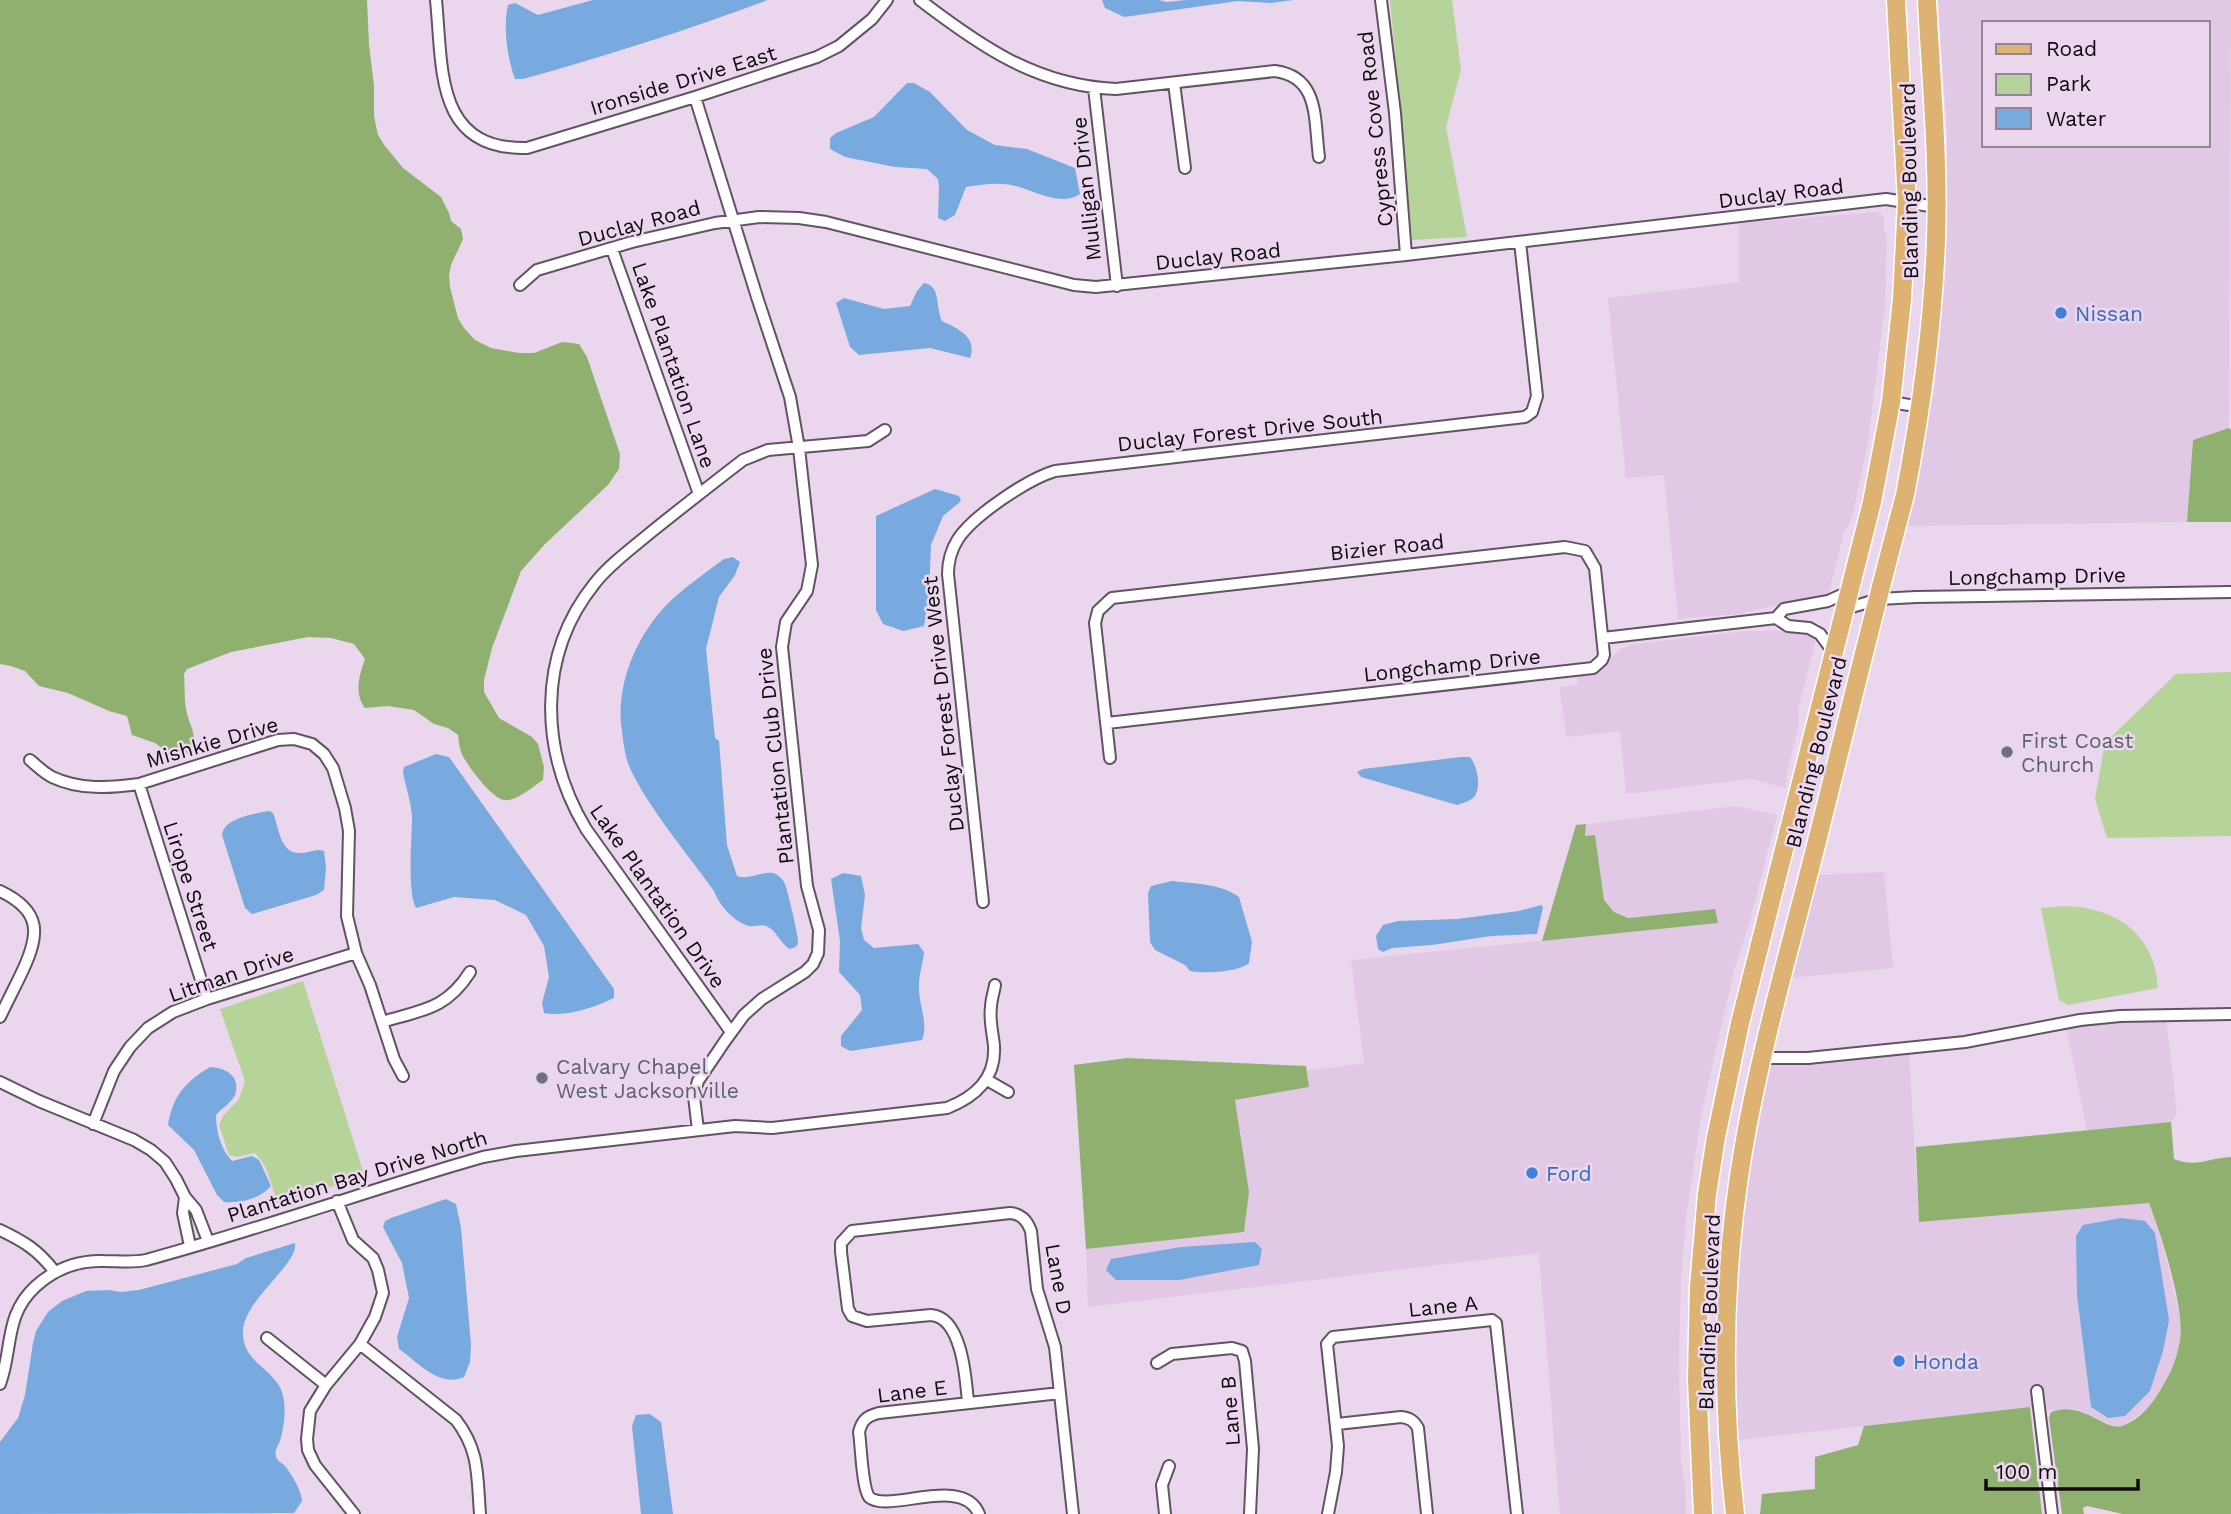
<svg xmlns="http://www.w3.org/2000/svg" width="2231" height="1514" font-family="'Work Sans',sans-serif">
<rect width="100%" height="100%" fill="#ebd7ed"/>
<path fill="#e1c8e4" fill-rule="evenodd" d="M1938,0H2231L2229,428L2193,440L2187,522L1907,526L1935,386L1947,228V129ZM1984,23H2208V145H1984Z
M1876,212L1884,216V230L1887,237L1885,304L1868,442L1854,509L1849,525L1844,531L1829,593L1817,600L1789,602L1739,614L1678,619L1664,475L1626,478L1608,298L1739,282V223Z
M1800,630L1811,634L1816,639L1798,710L1799,724L1787,772L1786,788L1751,779L1626,794L1620,731L1567,737L1559,687L1578,685L1577,677L1594,674L1621,649L1634,644L1746,631Z
M1736,806L1777,815L1750,921L1734,970L1702,1111L1686,1218L1681,1277L1679,1361L1681,1462L1686,1494V1514H1560L1539,1253L1088,1307L1086,1249L1244,1232L1249,1192L1235,1100L1308,1087L1307,1071L1364,1063L1351,960L1717,923L1714,909L1627,918L1614,912L1604,900L1595,836H1585L1586,824Z
M1884,872L1893,968L1789,978L1815,875Z
M2166,1017L2177,1114L2171,1122L2087,1131L2066,1027Z
M1909,1051L1919,1222L2149,1203L2158,1228L2169,1270L2180,1319L2181,1337L2177,1355L2168,1378L2153,1403L2126,1425L2116,1427L2077,1409L2054,1410L2030,1407L1738,1440L1734,1355L1739,1253L1756,1119L1768,1063Z"/>
<path fill="#b6d39a" d="M1390,0H1452L1461,70L1446,127L1467,237L1412,240Z
M2231,672V836L2107,838L2095,799L2105,743L2176,674Z
M2063,906C2115,907 2155,933 2158,988L2068,1005L2059,1000L2041,908Z
M303,981L365,1177L277,1203C272,1187 268,1163 254,1153L237,1157L229,1155L219,1125L223,1116L239,1099L245,1081L220,1009Z"/>
<path fill="#90b070" d="M0,0H367L369,45L374,86V116L378,135L385,146L403,168L441,197L449,213L451,221L461,229L463,239L451,265L449,276L450,287L458,318L464,328L475,340L491,348L519,353H534L562,342L579,344L587,357L620,454L619,469L608,485L545,544L521,571L492,648L484,680V692L499,718L532,737L538,744L544,767L543,780C533,786 517,802 504,800C492,799 465,763 461,752C459,747 459,741 458,735L448,728L434,724L414,710L388,706L365,708C354,693 359,676 365,659L354,644L331,638L308,637L231,652L187,669L184,674C185,686 184,697 186,709C189,727 200,735 189,753L175,758L155,743L132,735L127,716L109,711L68,693L39,686L25,671L11,666L0,664Z
M2229,428L2231,430V522H2187L2193,440Z
M1586,824L1585,836L1595,835L1604,900L1614,912L1628,918L1715,909L1718,923L1542,941L1576,825Z
M1127,1058L1306,1066L1309,1087L1235,1100L1249,1192L1244,1232L1086,1249L1074,1065Z
M2171,1122L2174,1159C2197,1168 2208,1158 2231,1157V1514H2123L2087,1506L2083,1508L2084,1514H2062L2049,1418L2051,1412C2083,1400 2104,1431 2122,1426C2136,1422 2151,1406 2158,1394C2169,1377 2177,1360 2180,1340C2185,1308 2161,1234 2149,1203L1919,1222L1916,1147Z
M2030,1407L2042,1514H1760L1762,1494L1815,1489V1457L1858,1445L1864,1426Z"/>
<path fill="#78a9df" d="M593,0H768C688,30 606,56 523,79H515C507,57 503,28 508,5L515,3L538,15Z
M1102,0H1159L1167,2L1186,0H1294L1271,3L1238,1L1124,17L1105,8Z
M907,83H914L930,92L967,130L995,145L1027,149L1075,168L1080,194C1057,209 1029,186 1005,184C992,183 979,185 966,187L955,215L945,221L938,218L939,187L938,179L927,169L895,167L845,157L830,149V138L836,133L874,117Z
M924,283C941,286 935,305 942,321C957,328 978,337 970,358L930,348L859,355L850,347L836,303L844,298L884,309L910,306L917,291Z
M935,489L959,496L961,501L943,516L931,545L929,596L924,626L903,631L883,624L876,610V516Z
M733,557L740,562L735,575L719,597L706,649L715,738L719,741L727,845L737,876C750,881 764,869 776,874C778,875 783,880 784,882C787,886 799,939 798,942C797,948 795,947 790,949C780,944 777,930 766,926C761,924 755,927 749,926C734,922 719,905 714,891C687,853 648,808 629,766C624,753 623,738 621,724C617,677 641,626 677,595C692,582 708,571 724,559Z
M436,754L449,757L614,989V998C593,1008 567,1017 544,1013L542,1003L549,977L544,946L526,915L495,900L454,897L416,908C407,893 412,836 412,816C411,802 406,787 403,773L404,767Z
M1461,757H1470C1477,765 1482,788 1474,797C1470,801 1463,803 1457,805L1361,777L1357,772L1363,769Z
M269,811L273,813C279,827 280,855 301,853C310,853 316,848 324,851L326,867L324,890L316,895L252,914L245,908L222,835C224,818 253,814 269,811Z
M843,873L861,876L865,895L861,928L864,940L874,948L918,944L924,952C923,963 919,974 919,985C918,1004 929,1023 922,1040L850,1051L841,1046V1036L862,1010L860,995L839,972L840,941L831,879Z
M1172,881C1196,884 1219,883 1239,897L1252,942L1249,963C1239,972 1204,974 1190,971L1185,965L1155,950L1150,942L1148,893L1151,886Z
M1541,905L1543,907L1537,934L1491,936L1432,945L1392,948L1383,952L1378,949L1376,936L1383,925L1398,921L1457,919L1519,911Z
M210,1067C226,1068 241,1076 235,1095C232,1102 221,1109 216,1115C216,1131 221,1150 232,1161L252,1156L259,1160L271,1186C258,1200 242,1203 224,1202L217,1195L194,1150L168,1125C173,1096 185,1082 210,1067Z
M446,1199L456,1204L461,1228L471,1345L470,1362L464,1377C439,1388 418,1362 399,1349L397,1337L409,1298L402,1263L383,1227L385,1221L391,1218Z
M2121,1218L2145,1221L2155,1233L2169,1320L2163,1351L2150,1391L2125,1416L2108,1418L2091,1407L2077,1295L2076,1236L2083,1225Z
M1255,1242L1262,1249L1259,1265L1179,1280H1116L1106,1270L1111,1259L1181,1247Z
M295,1243C299,1264 242,1301 243,1333C243,1359 265,1365 278,1384C288,1399 285,1424 280,1441C278,1447 274,1450 276,1456C277,1462 283,1463 286,1467C293,1477 301,1490 302,1501L294,1513L0,1514V1442L18,1418L25,1395L33,1343L36,1331L48,1312L62,1301L86,1291L109,1290L120,1292L139,1290L237,1264L246,1258Z
M650,1414L661,1422L673,1514H641L632,1426L636,1415Z"/>
<g fill="none" stroke-linecap="round" stroke-linejoin="round">
<defs>
<path id="street" d="M436,0C443,68 434,150 527,148L695,97L817,57L839,46L872,19L887,0
M920,0C980,46 1037,86 1116,89L1275,71C1320,77 1314,120 1319,157
M1381,0L1395,113L1406,255
M1174,83L1185,168
M1094,88L1117,286
M695,97L757,297L790,397L799,448L812,565L807,591L786,622L782,647L807,886L819,930L818,953L813,964L805,972L762,999L744,1015L725,1041L698,1081L694,1097L698,1130
M612,249L699,494
M520,285L537,270L632,242L715,223L759,217L799,218L826,222L1074,285L1096,287L1406,255L1886,199L1936,207
M1891,402L1921,407
M1845,609L1879,599L1916,597L2231,592
M1776,618L1784,609L1828,601L1850,591
M1603,638L1776,618L1788,626L1809,628L1820,634L1834,653
M1107,723L1593,668L1602,660L1604,655L1595,568L1585,551L1565,547L1112,598L1098,611L1095,623L1110,758
M30,760C37,766 44,773 52,777C79,790 110,788 139,784L278,740L294,739L312,744L324,754L333,768L345,808L349,831L347,916L356,953L370,985L394,1059L403,1076
M139,784L207,999
M0,891C42,911 40,934 22,972C15,987 7,1002 0,1017
M983,902L948,574C948,561 951,550 958,539C974,515 1028,479 1055,471L1525,417L1532,412L1537,396L1520,242
M382,1022C421,1010 446,1010 470,972
M731,1032L586,829C540,752 536,656 595,583C610,564 631,549 650,533C681,508 712,484 743,460L768,450L868,441L885,430
M1763,1058H1808L1965,1042L2080,1020L2120,1016L2231,1014
M987,1080L1008,1092
M0,1082L39,1101L134,1140L151,1150L165,1162L176,1179L185,1197L196,1210L208,1241
M93,1124L114,1071L130,1047L148,1028L173,1012L207,999L356,953
M185,1197L183,1213L190,1246
M337,1201L353,1240L373,1258L378,1270L383,1293L375,1317L360,1344L326,1385L310,1411L307,1439L308,1450L315,1465L354,1514
M0,1230C25,1242 38,1250 55,1272
M267,1338L326,1385
M360,1344L456,1420C480,1451 477,1477 480,1514
M1157,1363L1172,1354L1232,1348L1242,1351L1245,1361L1253,1449L1250,1514
M0,1384C13,1349 4,1315 36,1286C55,1269 78,1260 104,1261C118,1261 132,1263 146,1260C249,1232 350,1197 452,1166L483,1157L516,1151L735,1126L772,1128L947,1108C975,1097 996,1079 994,1046C993,1034 989,1020 991,1007C991,1000 994,992 995,985
M2037,1391L2052,1514
M968,1403C966,1379 962,1317 931,1315L867,1321L852,1316L848,1309L841,1252V1243L852,1231L1010,1213C1022,1214 1027,1221 1031,1231L1037,1289L1055,1347L1073,1514
M1337,1424L1401,1417C1410,1418 1414,1421 1418,1428L1427,1514
M979,1514C963,1474 888,1514 869,1497C862,1487 861,1445 859,1432C862,1420 867,1416 879,1413L1060,1393
M1165,1514L1162,1485L1169,1466
M1328,1514L1336,1472L1338,1446L1327,1344L1333,1337L1492,1320L1496,1323L1517,1514"/>
<path id="primary" d="M1703,1514L1697,1380L1699,1287L1707,1194L1716,1137L1740,1023L1872,502L1891,402L1902,299L1907,202L1896,0
M1735,1514C1721,1394 1723,1270 1743,1151C1760,1051 1789,952 1814,853C1844,734 1873,614 1905,495C1921,411 1933,326 1936,240C1939,160 1931,80 1927,0"/>
</defs>
<use href="#street" stroke="#635265" stroke-width="14"/>
<use href="#primary" stroke="#fff" stroke-width="21"/>
<use href="#street" stroke="#fff" stroke-width="10"/>
<use href="#primary" stroke="#deb272" stroke-width="18"/>
</g>
<g fill="#3f7fe0" stroke="#ebd7ed" stroke-width="2.5">
<circle cx="2061" cy="313" r="7"/>
<circle cx="1532" cy="1173" r="7"/>
<circle cx="1899" cy="1361" r="7"/>
</g>
<g fill="#6b7280" stroke="#ebd7ed" stroke-width="2.5">
<circle cx="2007" cy="752" r="7"/>
<circle cx="542" cy="1078" r="7"/>
</g>
<g text-anchor="middle" dominant-baseline="central" stroke-width="5" stroke-linejoin="round" paint-order="stroke">
<g font-size="21" fill="#100911" stroke="#ebd7ed">
<text transform="translate(683 80) rotate(-17)">Ironside Drive East</text>
<text transform="translate(1375 129) rotate(-96)">Cypress Cove Road</text>
<text transform="translate(1909 181) rotate(-91)">Blanding Boulevard</text>
<text transform="translate(1086 189) rotate(-96)">Mulligan Drive</text>
<text transform="translate(1781 193) rotate(-7)">Duclay Road</text>
<text transform="translate(639 223) rotate(-15)">Duclay Road</text>
<text transform="translate(1218 256) rotate(-6)">Duclay Road</text>
<text transform="translate(674 365) rotate(71)">Lake Plantation Lane</text>
<text transform="translate(1250 430) rotate(-6)">Duclay Forest Drive South</text>
<text transform="translate(1387 547) rotate(-6)">Bizier Road</text>
<text transform="translate(2037 576) rotate(-1)">Longchamp Drive</text>
<text transform="translate(1452 665) rotate(-6)">Longchamp Drive</text>
<text transform="translate(943 704) rotate(-96)">Duclay Forest Drive West</text>
<text transform="translate(212 742) rotate(-16)">Mishkie Drive</text>
<text transform="translate(1816 752) rotate(-76)">Blanding Boulevard</text>
<text transform="translate(775 756) rotate(-96)">Plantation Club Drive</text>
<text transform="translate(191 886) rotate(72)">Lirope Street</text>
<text transform="translate(658 896) rotate(55)">Lake Plantation Drive</text>
<text transform="translate(231 974) rotate(-19)">Litman Drive</text>
<text transform="translate(357 1176) rotate(-17)">Plantation Bay Drive North</text>
<text transform="translate(1059 1279) rotate(80)">Lane D</text>
<text transform="translate(1443 1306) rotate(-6)">Lane A</text>
<text transform="translate(1709 1312) rotate(-88)">Blanding Boulevard</text>
<text transform="translate(912 1391) rotate(-7)">Lane E</text>
<text transform="translate(1230 1411) rotate(-94)">Lane B</text>
</g>
<g font-size="21" fill="#366cbe" stroke="#ebd7ed" text-anchor="start">
<text x="2075" y="313">Nissan</text>
<text x="1546" y="1173">Ford</text>
<text x="1913" y="1361">Honda</text>
</g>
<g font-size="21" fill="#5b616d" stroke="#ebd7ed" text-anchor="start">
<text x="2021" y="740">First Coast<tspan x="2021" dy="24">Church</tspan></text>
<text x="556" y="1066">Calvary Chapel<tspan x="556" dy="24">West Jacksonville</tspan></text>
</g>
</g>
<rect x="1982" y="21" width="228" height="126" fill="#ebd7ed" stroke="#938595" stroke-width="2"/>
<rect x="1996" y="44" width="35" height="10" fill="#deb272" stroke="#938595" stroke-width="2"/>
<text x="2046" y="56" font-size="21" fill="#100911">Road</text>
<rect x="1996" y="74" width="35" height="21" fill="#b6d39a" stroke="#938595" stroke-width="2"/>
<text x="2046" y="91" font-size="21" fill="#100911">Park</text>
<rect x="1996" y="108" width="35" height="21" fill="#78a9df" stroke="#938595" stroke-width="2"/>
<text x="2046" y="126" font-size="21" fill="#100911">Water</text>
<path d="M1986 1479v10h152v-10" fill="none" stroke="#100911" stroke-width="3.5"/>
<text x="1996" y="1479" font-size="21" fill="#100911" stroke="#ebd7ed" stroke-width="5" paint-order="stroke">100 m</text>
</svg>
